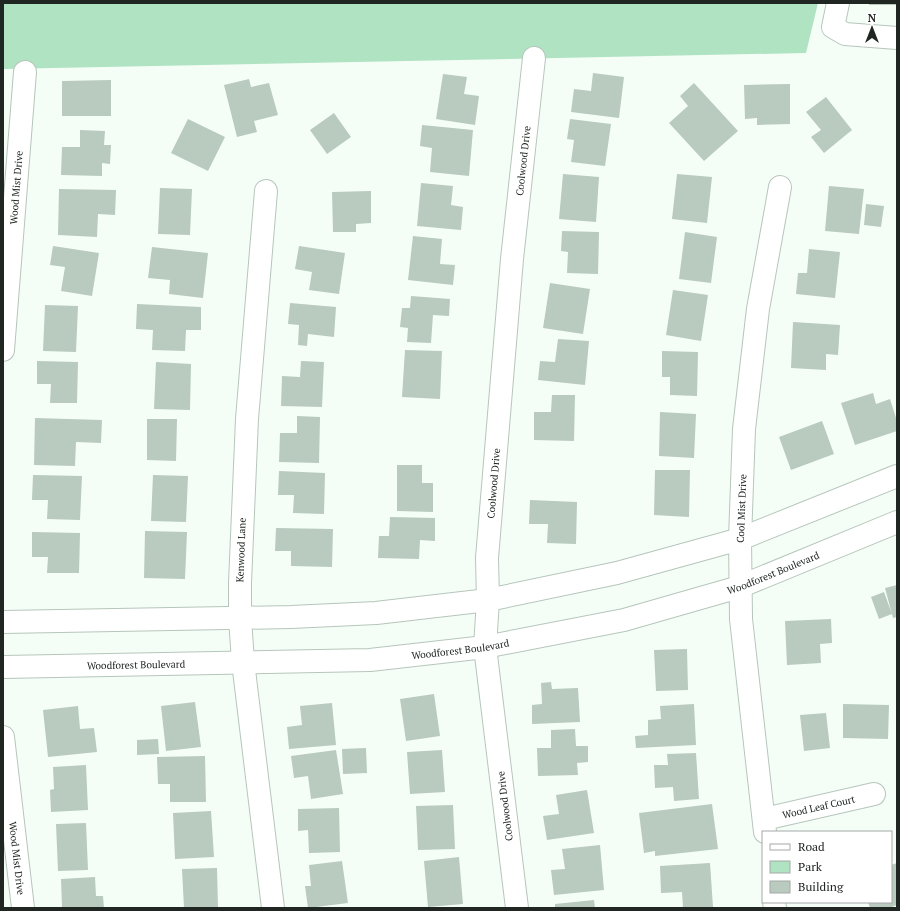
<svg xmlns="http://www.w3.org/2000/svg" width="900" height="911" font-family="'PT Serif',serif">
<rect width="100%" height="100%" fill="#f4fef7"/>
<path fill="#b0e3c2" d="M3,3H818L806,53L3,69Z"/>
<path fill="#b9cabf" d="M869,3H897V5H869Z
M593,73L624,77L619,118L571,112L574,89L591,91Z
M443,74L467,77L464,94L479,96L475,125L436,119Z
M249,79L251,87L269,83L278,115L254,121L257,132L237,137L224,85Z
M111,80V116H62V81Z
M694,83L738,131L704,161L669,123L688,106L680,96Z
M790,84V124L757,125V118L745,119L744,85Z
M826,97L852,130L824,153L811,137L821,130L806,112Z
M334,113L351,137L327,154L310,130Z
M188,119L225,137L208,171L171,153Z
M570,119L611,124L605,166L571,162L574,140L567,139Z
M422,125L473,130L469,176L430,172L432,148L420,146Z
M80,130L105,131L104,145H111L110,164L102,163V176L61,175L62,147H80Z
M563,174L599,177L596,222L559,219Z
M677,174L712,177L707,223L672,219Z
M421,183L453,186L451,205L463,207L461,230L417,226Z
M829,186L864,189L859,234L825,231Z
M160,188L192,189L190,235L158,234Z
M59,189L116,190L115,215L98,214L97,237L58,235Z
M371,191V223L356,224V232H333L332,192Z
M866,204L884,206L881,227L864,225Z
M562,231L599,232L598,274L567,273L568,252L561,251Z
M685,232L717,237L711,283L679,279Z
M413,236L442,239L440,264L455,265L453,285L408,280Z
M53,246L99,253L92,296L61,291L65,267L50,265Z
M299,246L345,253L339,294L309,290L312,272L295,269Z
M152,247L208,253L203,298L169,294L170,280L148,278Z
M809,249L840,252L835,298L796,294L798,273H807Z
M550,283L590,289L583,334L543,328Z
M673,290L708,295L701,341L666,335Z
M411,296L450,299L449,316L433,315L431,343L407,342L408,328L400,327L402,308H410Z
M290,303L336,307L334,337L308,334L307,346L298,345L299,325L288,324Z
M137,304L201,307V330H186L185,351L152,350L153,330L136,329Z
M45,305L78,306L76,352L43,351Z
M793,322L840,325L838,355L826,354V370L791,368Z
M558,339L589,341L585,385L538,380L540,361L555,362Z
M405,350L442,351L440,399L402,397Z
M662,351L698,352L697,396L670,395V377H662Z
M37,361L78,362L77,403H50L51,384H37Z
M301,361L324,362L322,407L281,406L282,376L300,377Z
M156,362L191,364L190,410L154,409Z
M873,393L876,404L890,399L897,421V431L855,445L841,403Z
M552,395H575L574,441L534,440V412H551Z
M660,412L696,414L694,458L659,456Z
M297,416L320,417L319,463L279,462L280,433H297Z
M35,418L102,420L101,443L76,442L75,466L34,465Z
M147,419H177L176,461L147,460Z
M822,421L834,454L791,470L779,437Z
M397,465H422V483H433V512L397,511Z
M655,470H690L689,517L654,515Z
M279,471L325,473L324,514L293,513L294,495H278Z
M33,475L82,476L80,520L47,519L48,500H32Z
M153,475L188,476L186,522L151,521Z
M530,500L577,502L576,544L547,543L548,524H529Z
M390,517L435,518V541L420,540L419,559L378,558L379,536H389Z
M276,528L333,529L332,567L291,566V551H275Z
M145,531L187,532L185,579L144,578Z
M32,532L80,533L79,573H47L48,557H32Z
M897,585V617L893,618L885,588Z
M884,592L892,614L879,619L871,597Z
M831,619L832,643L820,644L821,663L787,665L785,621Z
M687,649L688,690L656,691L654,650Z
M551,682L552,689L578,688L580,722L532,724V705L542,704L541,683Z
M434,694L440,736L406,741L400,699Z
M195,702L201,747L166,751L161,706Z
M332,703L336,745L289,749L287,727L302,725L300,706Z
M694,704L696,745L636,748L635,736L648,735V720L661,719L660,706Z
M843,704L889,705L888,739L843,738Z
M78,706L80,729L94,728L97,752L48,757L43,710Z
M826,713L830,748L804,751L800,715Z
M575,729L576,746H588V762L577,763L578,775L538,776L537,748H551V730Z
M158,739L159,754L137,755V740Z
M366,748L367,773L343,774L342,749Z
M336,750L343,794L311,799L308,776L294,778L291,756Z
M442,750L445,792L410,794L407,752Z
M696,753L699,799L674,801L673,787L655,788L654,765H668L667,754Z
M205,756L206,802H170V784H158L157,757Z
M86,765L88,810L51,812L50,790L54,789L53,767Z
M587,790L594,833L547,840L543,816L559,814L556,795Z
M712,804L718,849L655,856V851L644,853L639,813Z
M453,805L455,849L418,850L416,806Z
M339,808L340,852L309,853L308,830L298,831V809Z
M211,811L214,857L175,859L173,813Z
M86,823L88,870L58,871L56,824Z
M600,845L604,890L554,895L551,870L565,869L562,849Z
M459,857L463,904L428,907L424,861Z
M342,861L348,903L308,908L305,886H311L309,865Z
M710,863L713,907L683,908L682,892L661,893L660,866Z
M897,863V905L889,908H870L868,902H891V865Z
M217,868L218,908H184L182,869Z
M95,877L96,896H103L104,908H62L61,879Z
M594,900L595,908H555V904Z"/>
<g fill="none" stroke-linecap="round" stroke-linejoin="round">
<defs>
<g id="minor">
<path d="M838,3L833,27L845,34L897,38"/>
<path d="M266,191L247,419L240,583V618L243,662L273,908"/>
<path id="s1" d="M3,350L25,72"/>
<path d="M3,622L291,617L376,613L488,600L617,573L740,539L897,476"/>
<path id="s2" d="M3,667L370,660L485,647L624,620L739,587L897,522"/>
<path id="s3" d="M3,737L23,908"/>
<path id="s4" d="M764,819L874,794"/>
<path id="s5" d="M765,832L741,619L740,539L744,429L758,309L780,187"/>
<path d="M774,902L775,908"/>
<path id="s6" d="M517,908L485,647L488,600L487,558L512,259L534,58"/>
</g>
</defs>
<use href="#minor" stroke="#b6c6bb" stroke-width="24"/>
<use href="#minor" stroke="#fff" stroke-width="22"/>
</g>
<g text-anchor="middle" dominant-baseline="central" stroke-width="3" stroke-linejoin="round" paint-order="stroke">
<g font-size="10" fill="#202622" stroke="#fff">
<text stroke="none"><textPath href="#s6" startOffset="751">Coolwood Drive</textPath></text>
<text stroke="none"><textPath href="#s1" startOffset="163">Wood Mist Drive</textPath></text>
<text stroke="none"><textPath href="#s6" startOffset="427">Coolwood Drive</textPath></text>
<text stroke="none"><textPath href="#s5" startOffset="325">Cool Mist Drive</textPath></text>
<text transform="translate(241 550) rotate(-88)">Kenwood Lane</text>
<text stroke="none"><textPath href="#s2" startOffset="781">Woodforest Boulevard</textPath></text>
<text stroke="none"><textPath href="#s2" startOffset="458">Woodforest Boulevard</textPath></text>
<text stroke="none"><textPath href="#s2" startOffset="133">Woodforest Boulevard</textPath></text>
<text transform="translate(505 806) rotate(-97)">Coolwood Drive</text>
<text stroke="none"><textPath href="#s4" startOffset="56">Wood Leaf Court</textPath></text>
<text stroke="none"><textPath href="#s3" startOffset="122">Wood Mist Drive</textPath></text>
</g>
</g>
<rect width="900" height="911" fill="none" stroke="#202622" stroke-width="8"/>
<rect x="762" y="831" width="130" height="72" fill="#ffffff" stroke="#a6a8a7"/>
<rect x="770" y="844" width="20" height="6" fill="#ffffff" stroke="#a6a8a7"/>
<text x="798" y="851" font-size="12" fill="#202622">Road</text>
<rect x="770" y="861" width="20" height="12" fill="#b0e3c2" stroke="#a6a8a7"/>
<text x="798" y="871" font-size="12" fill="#202622">Park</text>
<rect x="770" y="881" width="20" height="12" fill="#b9cabf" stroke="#a6a8a7"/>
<text x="798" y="891" font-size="12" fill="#202622">Building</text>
<g transform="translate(872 28)" stroke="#ffffff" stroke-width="3" paint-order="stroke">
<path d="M0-3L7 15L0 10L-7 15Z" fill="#202622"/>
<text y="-6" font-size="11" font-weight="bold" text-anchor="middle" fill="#202622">N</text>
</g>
</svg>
